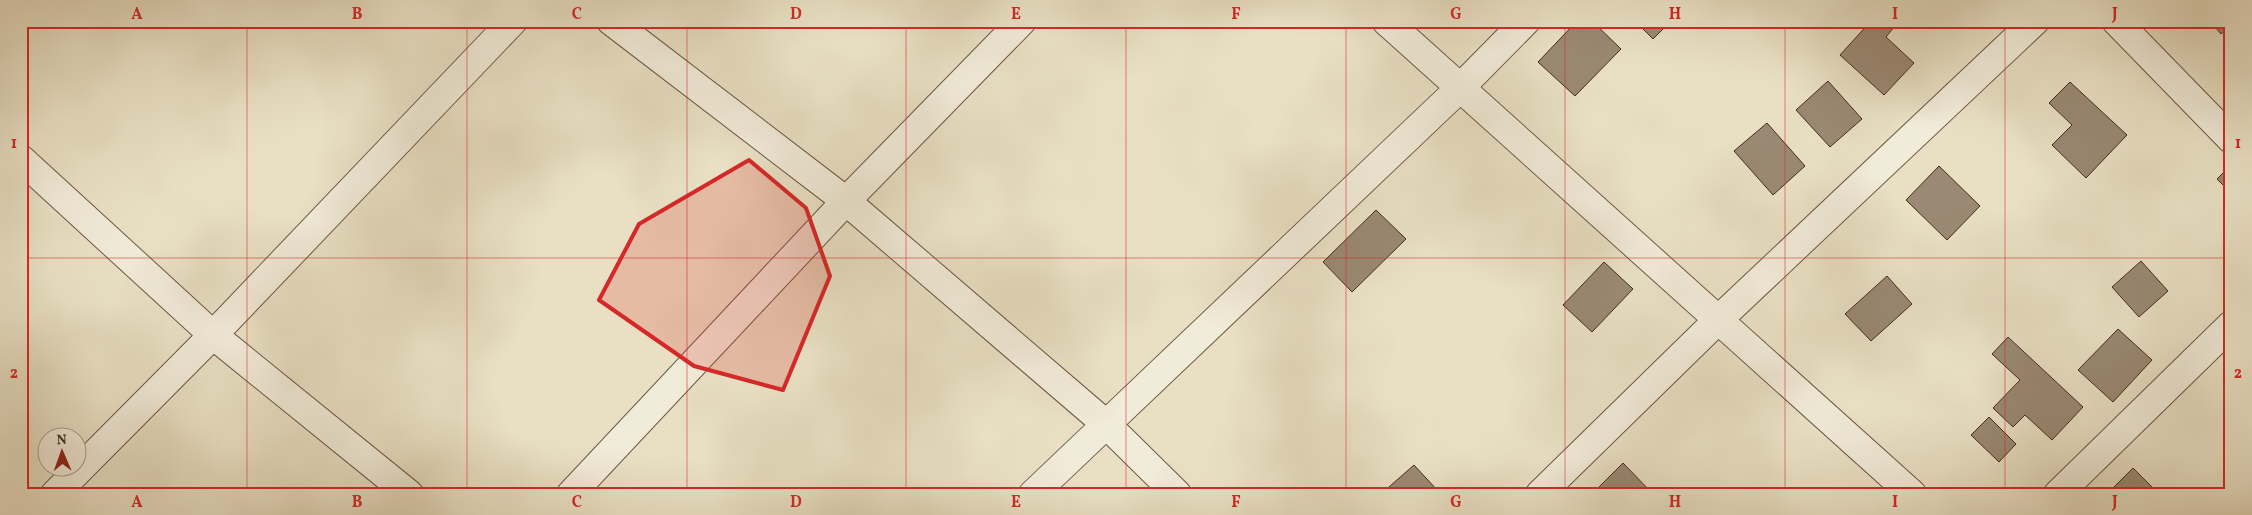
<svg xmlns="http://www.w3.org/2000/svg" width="2252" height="515" font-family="Vollkorn,serif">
<rect width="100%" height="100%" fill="#e9e0c4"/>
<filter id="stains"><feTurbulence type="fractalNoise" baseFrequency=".004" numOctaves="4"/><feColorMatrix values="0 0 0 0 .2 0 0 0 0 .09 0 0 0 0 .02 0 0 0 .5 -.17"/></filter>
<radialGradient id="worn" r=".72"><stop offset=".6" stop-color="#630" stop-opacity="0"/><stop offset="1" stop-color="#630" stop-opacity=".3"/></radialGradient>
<path fill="#9a8974" stroke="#442b1d" d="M1577,21H1592L1621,49L1575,96L1538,62Z
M1635,21H1671L1653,39Z
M1871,21H1899L1886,37L1914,63L1884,95L1840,55Z
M2210,21H2231V25L2221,34Z
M1828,81L1862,119L1830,147L1796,110Z
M2070,82L2127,135L2086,178L2052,145L2072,125L2049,103Z
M1767,123L1805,166L1773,195L1734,151Z
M2231,165V193L2217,179Z
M1939,166L1980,206L1947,240L1906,200Z
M1376,210L1406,239L1352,292L1323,262Z
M2141,261L2168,291L2139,317L2112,287Z
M1604,262L1633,289L1592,332L1563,305Z
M1887,276L1912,304L1871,341L1845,314Z
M2118,329L2152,360L2113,402L2078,370Z
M2008,337L2083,407L2052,440L2025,415L2013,427L1993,408L2020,380L1992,354Z
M1989,417L2016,444L1999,462L1971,435Z
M1623,463L1653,494H1592Z
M1414,465L1438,491L1434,494H1381Z
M2133,468L2159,494H2107Z"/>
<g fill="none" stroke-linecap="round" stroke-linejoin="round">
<defs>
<path id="minor" d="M611,21L846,201L1107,425L1177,494
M1386,21L1912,494
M2116,21L2231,139
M21,159L213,335L409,494
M55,494L213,335L513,21
M571,494L846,201L1022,21
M1033,494L1460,88L1526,21
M1540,494L1718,320L2035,21
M2058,494L2231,325"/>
</defs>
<use href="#minor" stroke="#6d5847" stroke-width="30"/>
<use href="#minor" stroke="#f1ebd9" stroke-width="28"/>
</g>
<path fill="#d62828" fill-opacity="0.2" stroke="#d62828" stroke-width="4" stroke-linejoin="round" d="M749,160L806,208L830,276L783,390L694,366L599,300L639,224Z"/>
<path fill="none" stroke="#d62828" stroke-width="1" stroke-opacity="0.55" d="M247,21V494M467,21V494M687,21V494M906,21V494M1126,21V494M1346,21V494M1565,21V494M1785,21V494M2005,21V494M21,258H2231"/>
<rect width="2252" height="515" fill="none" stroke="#e9e0c4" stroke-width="55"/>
<g transform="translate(62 452) rotate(358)"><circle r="24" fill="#f1ebd9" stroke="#ac9e8e"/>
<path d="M0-4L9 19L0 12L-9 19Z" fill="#8f2418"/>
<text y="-8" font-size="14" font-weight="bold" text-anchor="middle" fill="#442b1d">N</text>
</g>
<rect x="28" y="28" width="2196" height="460" fill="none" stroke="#d62828" stroke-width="2"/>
<g font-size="16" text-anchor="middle" font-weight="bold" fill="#d62828">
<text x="137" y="19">A</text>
<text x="357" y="19">B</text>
<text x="577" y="19">C</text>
<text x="796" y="19">D</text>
<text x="1016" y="19">E</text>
<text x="1236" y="19">F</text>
<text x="1456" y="19">G</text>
<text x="1675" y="19">H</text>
<text x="1895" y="19">I</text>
<text x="2115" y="19">J</text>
<text x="14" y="148">1</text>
<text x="2238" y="148">1</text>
<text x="14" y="378">2</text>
<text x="2238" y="378">2</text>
<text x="137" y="507">A</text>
<text x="357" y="507">B</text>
<text x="577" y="507">C</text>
<text x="796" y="507">D</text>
<text x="1016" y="507">E</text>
<text x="1236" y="507">F</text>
<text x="1456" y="507">G</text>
<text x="1675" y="507">H</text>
<text x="1895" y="507">I</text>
<text x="2115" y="507">J</text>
</g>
<rect width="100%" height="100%" filter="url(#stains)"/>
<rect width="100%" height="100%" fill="url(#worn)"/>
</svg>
